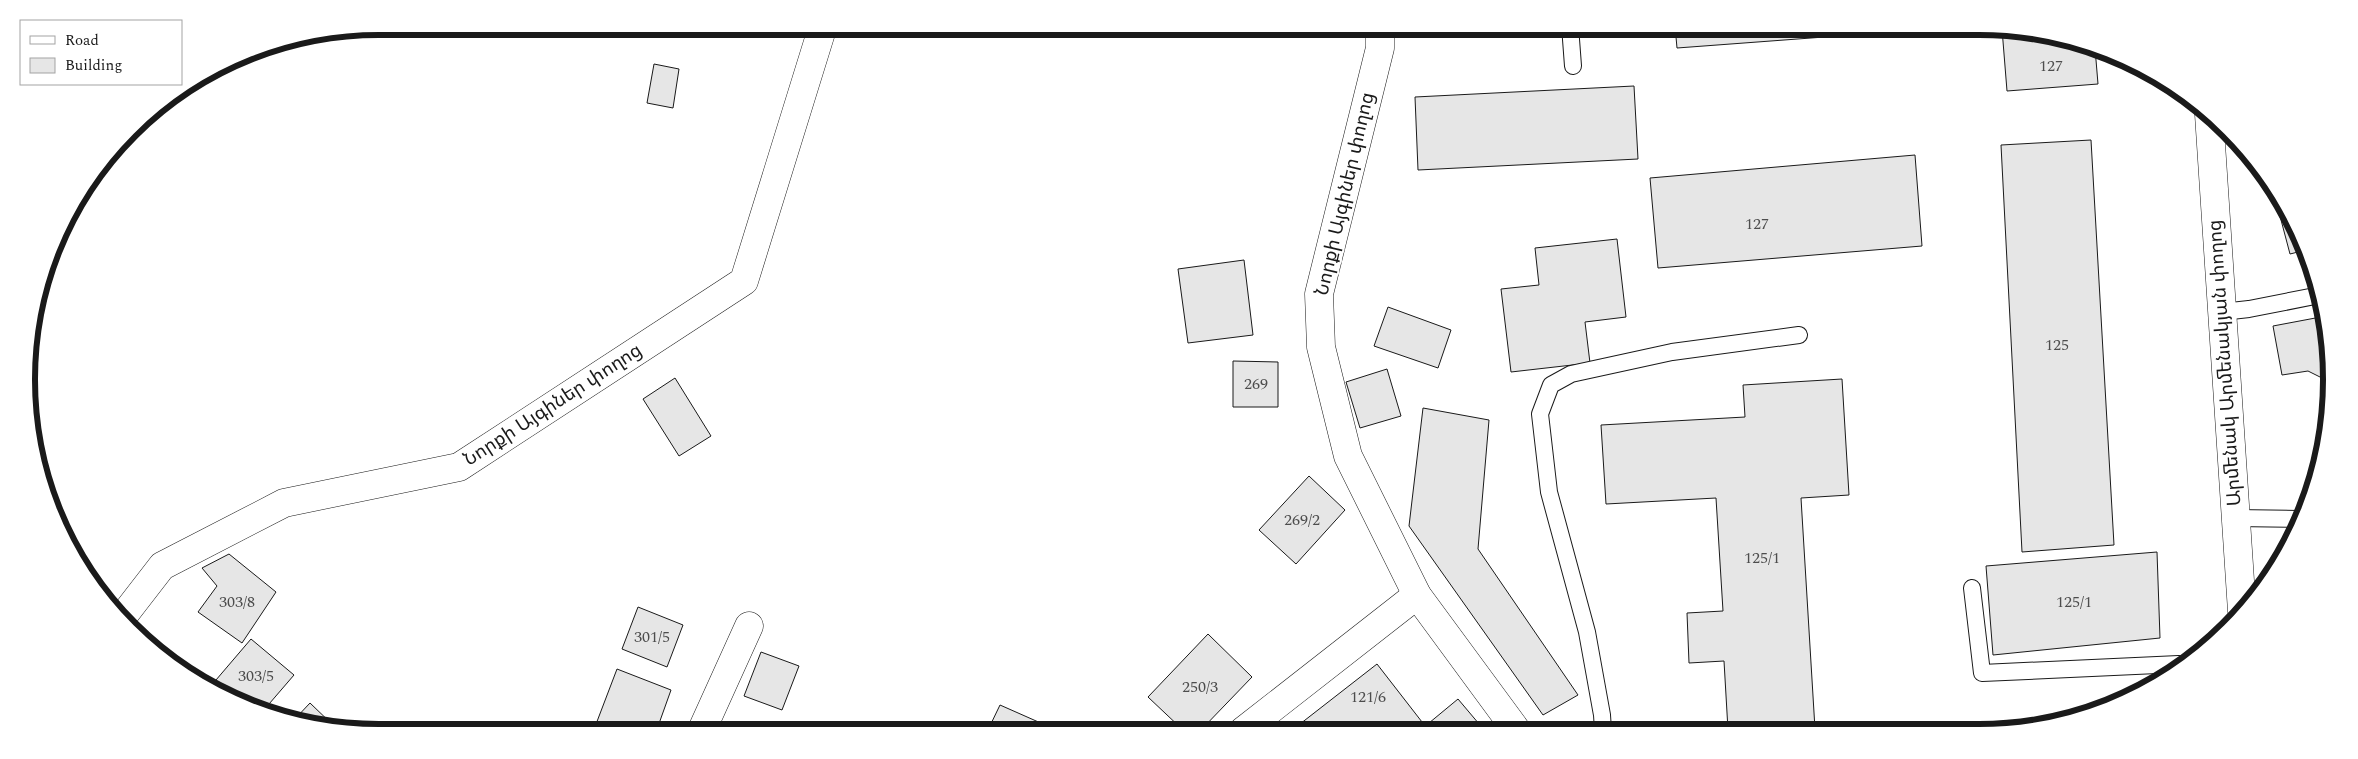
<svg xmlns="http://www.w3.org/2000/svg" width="2358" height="759" font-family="Spectral,'Noto Sans Armenian',serif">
<rect width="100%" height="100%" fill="#fff"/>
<path fill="#e6e6e6" stroke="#1a1a1a" d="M1675,26H1972L1677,48Z
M2002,29L2048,33L2095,48L2098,84L2007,91Z
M654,64L679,69L673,108L647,103Z
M1634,86L1638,159L1418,170L1415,97Z
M2091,140L2114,545L2022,552L2001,145Z
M1915,155L1922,246L1658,268L1650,178Z
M2271,182L2305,245L2306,250L2290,254Z
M1617,239L1626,317L1585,322L1590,363L1511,372L1501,289L1539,285L1535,248Z
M1244,260L1253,335L1188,343L1178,269Z
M1388,307L1451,330L1438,368L1374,346Z
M2326,316L2331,376L2322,378L2308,371L2282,375L2273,326Z
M1233,361L1278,362V407H1233Z
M1387,369L1401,416L1360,428L1346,382Z
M675,378L711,436L679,456L643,399Z
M1842,379L1849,495L1801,498L1815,729L1728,730L1724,661L1689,663L1687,613L1723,611L1716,498L1606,504L1601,425L1745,417L1743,385Z
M1423,408L1489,420L1478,549L1578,695L1543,715L1409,526Z
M1309,476L1345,510L1296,564L1259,530Z
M2157,552L2160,638L1993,655L1986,566Z
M229,554L276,592L242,643L198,612L217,586L202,568Z
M638,607L683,625L667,667L622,649Z
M1208,634L1252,677L1200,731H1184L1148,697Z
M251,639L294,675L263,711L245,706L210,687Z
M761,652L799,666L782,710L744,696Z
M1377,664L1429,731H1291Z
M617,669L671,690L656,732H593Z
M1458,699L1485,731H1435L1429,723Z
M310,703L336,728L310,726L293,721Z
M1000,705L1052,728L1051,731L987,732Z"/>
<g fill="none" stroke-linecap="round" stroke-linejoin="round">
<defs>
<path id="service" d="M1570,26L1573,66
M2222,312L2249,309L2320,295
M2235,518L2298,519
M1972,588L1982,673L2179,664
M1603,730L1602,715L1587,632L1549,492L1540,414L1551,385L1571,374L1672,352L1799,335"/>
<path id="minor" d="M1243,731L1417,595
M701,732L749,626"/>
<path id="tertiary" d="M1380,26V48L1319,294L1321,347L1348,456L1417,595L1517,731
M121,619L162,566L284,503L459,467L744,281L823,26"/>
<path id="secondary" d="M2209,114L2242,611"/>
</defs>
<use href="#service" stroke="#1a1a1a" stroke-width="18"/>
<use href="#minor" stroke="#1a1a1a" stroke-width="29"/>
<use href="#tertiary" stroke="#1a1a1a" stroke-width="29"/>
<use href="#secondary" stroke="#1a1a1a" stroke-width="29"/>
<use href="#service" stroke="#fff" stroke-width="16"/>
<use href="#minor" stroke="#fff" stroke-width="28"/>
<use href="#tertiary" stroke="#fff" stroke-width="28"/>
<use href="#secondary" stroke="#fff" stroke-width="28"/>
</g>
<g text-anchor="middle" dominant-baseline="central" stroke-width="4" stroke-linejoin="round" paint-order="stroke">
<g font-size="16" fill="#4d4d4d">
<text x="2051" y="66">127</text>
<text x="1757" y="224">127</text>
<text x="2057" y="345">125</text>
<text x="1256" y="384">269</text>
<text x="1302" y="520">269/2</text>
<text x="1762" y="558">125/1</text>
<text x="237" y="602">303/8</text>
<text x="2074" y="602">125/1</text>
<text x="652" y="637">301/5</text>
<text x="256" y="676">303/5</text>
<text x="1200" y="687">250/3</text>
<text x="1368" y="697">121/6</text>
</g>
<g font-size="19" fill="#1a1a1a" stroke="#fff">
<text transform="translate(1345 194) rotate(-77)">Նորքի Այգիներ փողոց</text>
<text transform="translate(2225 363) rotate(-94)">Արմենակ Արմենակյան փողոց</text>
<text transform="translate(553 405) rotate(-33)">Նորքի Այգիներ փողոց</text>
</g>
</g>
<path d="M0 0H2358V759H0ZM379 35H1979A344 344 0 0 1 2323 379V380A344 344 0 0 1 1979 724H379A344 344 0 0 1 35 380V379A344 344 0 0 1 379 35Z" fill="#fff" fill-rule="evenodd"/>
<path fill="none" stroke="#1a1a1a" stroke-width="6" d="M379 35H1979A344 344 0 0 1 2323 379V380A344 344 0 0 1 1979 724H379A344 344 0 0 1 35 380V379A344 344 0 0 1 379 35Z"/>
<rect x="20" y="20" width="162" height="65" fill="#ffffff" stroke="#a3a3a3"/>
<rect x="30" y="36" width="25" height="8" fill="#ffffff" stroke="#a3a3a3"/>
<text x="65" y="45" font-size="15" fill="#1a1a1a">Road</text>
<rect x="30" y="58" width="25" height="15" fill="#e6e6e6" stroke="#a3a3a3"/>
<text x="65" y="70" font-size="15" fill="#1a1a1a">Building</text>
</svg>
